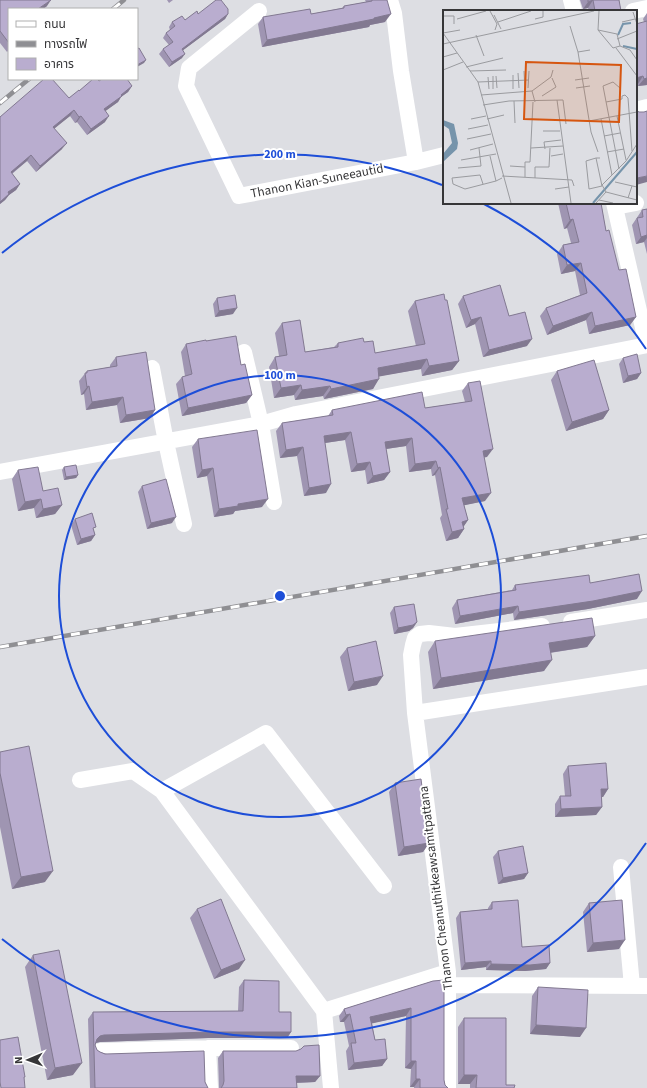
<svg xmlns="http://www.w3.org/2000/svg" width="647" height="1088" font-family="'Source Sans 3','Noto Sans Thai',sans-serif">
<rect width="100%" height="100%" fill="#dddee3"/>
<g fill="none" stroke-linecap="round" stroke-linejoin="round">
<path stroke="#fff" stroke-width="16" d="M390,0L394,13L401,71L416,162
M571,0L574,11
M259,11L189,68L186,86L239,196L416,162L444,155
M633,11L647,8
M636,110L647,107
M614,203L647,345
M615,207L636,203
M244,352L261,424L274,502
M152,368L166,442L184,524
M0,472L261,424L296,414L647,345
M571,622L647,610
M415,713L647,677
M80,780L133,771L162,791L324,1011
M162,791L266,733L384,886
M621,867L632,986
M448,985L647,986
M208,1048L210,1088
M100,1051L208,1048H291
M331,1088L324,1011L448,972
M448,1088V972L415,713L411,655L413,645L415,638L420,634L429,633L455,636L542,626"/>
<defs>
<path id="rail" d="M113,9L124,0
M0,103L29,79
M0,647L647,536"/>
</defs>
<use href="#rail" stroke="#8f8f93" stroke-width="4.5"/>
<use href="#rail" stroke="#fff" stroke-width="3" stroke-dasharray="9" stroke-linecap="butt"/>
</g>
<path fill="#9f95b2" d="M0,0L47,6L43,9H9V50L7,52L0,43Z
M167,0H173L169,3Z
M365,0H387L385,22L370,25L369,27L262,47L258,24L263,17L311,14L342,8L344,6L366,2Z
M580,0H619L621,11H589L588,8L583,9Z
M647,13V85L638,86V84L644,22L643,19Z
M198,14H228L225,19L183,50L182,58L169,67L159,54L163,49L169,45L163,38L166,33L170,30L169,27L172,22L185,20Z
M99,81L132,86L128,92L121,97L118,102L105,111V122L87,135L77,122L75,123L70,116L54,128L62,149L36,172L27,161L12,174L20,184L16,190L9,195L5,200L0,204V117L69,98L79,91Z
M558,203H601L606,231L619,270L636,317L630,325L589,334L586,320L547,335L540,316L546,308L580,295L575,271L561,274L557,254L563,245L571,243L567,228L564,229Z
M647,209V254L644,242L636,244L632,225L642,210Z
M463,296L509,316L527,346L483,357L475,324L466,328L458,304Z
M217,298L233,314L215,317L213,304Z
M415,301L459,361L452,370L422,376L421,369L379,376L373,389L324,399L323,396L295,400L294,395L274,398L269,367L275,357L279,356L275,333L282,323L305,352L334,347L338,343L364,342L375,353L416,346L408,311Z
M206,341L241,365L252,395L246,403L182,416L176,384L182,377L185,376L181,352L186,344Z
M116,357L155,410L150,418L120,423L117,405L86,410L84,394L81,395L79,381L87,371L110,367V365Z
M623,358L641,373L637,379L623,383L619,364Z
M557,371L609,410L603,419L566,431L551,380Z
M468,383L487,457H484L485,501L464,505L468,520L463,527L464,529L458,538L446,541L440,518L442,515L435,475L432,476L431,469L409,472L406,446L386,449L390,472L384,480L367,484L365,470L351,472L345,440L325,443L326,493L304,496L297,456L280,458L276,431L282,423L328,416L332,410L425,408L465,402L462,391Z
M198,439L262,507L235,511L233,514L214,517L207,476L197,478L192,447Z
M64,467L78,475L76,478L64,480L62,470Z
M18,470L43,491L62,505L55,514L36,518L34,508L18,511L12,479Z
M142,486L172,523L147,529L138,492Z
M75,519L94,531L95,535L91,541L77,545L71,525Z
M590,583L637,599L588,609L514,620L513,613L455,624L452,608L457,600L512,590L515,585Z
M394,607L417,622L413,628L409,631L394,634L390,613Z
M595,636L587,647L550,653L544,671L433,689L428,652L435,641Z
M347,648L377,685L348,691L340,657Z
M0,752L45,882L12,889L0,827Z
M568,766L608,789L603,797H602V807L596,815L555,817V804L560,796H565L563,774Z
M395,783L429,843L423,852L398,856L389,792Z
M498,851L528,873L524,879L498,884L493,857Z
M492,902L522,947L550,963L546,969L525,971L486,970V967L461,970L456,918L460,912L488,909V908Z
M589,903L619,949L587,952L583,912Z
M197,909L239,969L214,979L190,918Z
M33,955L73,1075L47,1080L25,967Z
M244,980L279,1012L291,1032L287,1038H208L100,1042L96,1043L95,1045L97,1050L100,1052L205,1082L208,1088H90L88,1019L93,1012L238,1011L239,987Z
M433,981L444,1080L445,1085L448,1088H414V1087H410L411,1069L405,1068L406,1016L372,1023L375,1040L387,1059L382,1066L348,1070L346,1051L349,1046L344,1022H340L339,1016L344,1009Z
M538,987L580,1037L530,1034L532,996Z
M464,1018L506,1085L514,1088H470V1084H458V1027Z
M223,1051L320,1076L315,1082L296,1083L297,1088H219L218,1058Z"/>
<path fill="#827991" d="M51,0L47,6L43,9H38Z
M593,0L588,8L583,9L588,2Z
M228,14L225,19L178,54L182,49Z
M391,14L385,22L370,25L369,27L262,47L267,40Z
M185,54L182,58L169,67L172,62Z
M146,60L144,63L137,67V65Z
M643,76L638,84H636V78Z
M647,78V85L638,86L644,79Z
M132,86L128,92L121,97L118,102L100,115L104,109Z
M74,110L70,116L49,133L53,127Z
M81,116L77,122L75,123L79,117Z
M109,116L105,122L87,135L91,129Z
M67,143L62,149L36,172L40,166Z
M31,155L27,161L6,178L11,172Z
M647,176V182L636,185V180L637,178Z
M20,184L16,190L9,195L5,200L0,204V202L8,192Z
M573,219L567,228L564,229L570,220Z
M647,235V238L644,242L636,244L641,237Z
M581,263L575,271L561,274L567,265Z
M237,308L233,314L215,317L219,311Z
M592,312L586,320L547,335L553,326Z
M481,317L475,324L466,328L471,320Z
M636,317L630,325L589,334L595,326Z
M532,339L527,346L483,357L489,350Z
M427,359L421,369L371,378L378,368Z
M459,361L452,370L422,376L429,366Z
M641,373L637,379L623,383L628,376Z
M379,379L373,389L324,399L331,389Z
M301,385L294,395L274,398L281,388Z
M89,386L84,394L81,395L87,387Z
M330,386L323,396L295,400L302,390Z
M252,395L246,403L182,416L188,408Z
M123,397L117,405L86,410L92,402Z
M155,410L150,418L120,423L126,415Z
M609,410L603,419L566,431L572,422Z
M351,432L345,440L318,444L324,436Z
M412,438L406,446L379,450L385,442Z
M303,447L297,456L280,458L286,450Z
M493,449L487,457L477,459L483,451Z
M436,461L431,469L409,472L415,464Z
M370,462L365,470L351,472L357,464Z
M440,467L435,475L432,476L438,468Z
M213,468L207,476L197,478L202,470Z
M390,472L384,480L367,484L373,476Z
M78,475L76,478L64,480L66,477Z
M331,484L326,493L304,496L309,488Z
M491,493L485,501L456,507L462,498Z
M41,499L34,508L18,511L25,502Z
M268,499L262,507L235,511L233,514L214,517L219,509L238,504Z
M62,505L55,514L36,518L43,509Z
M176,517L172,523L147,529L151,523Z
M468,520L462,529V522Z
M464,529L458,538L446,541L452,532Z
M95,535L91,541L77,545L81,539Z
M642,591L637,599L588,609L514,620L519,612Z
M518,606L513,613L455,624L460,616Z
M417,622L413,628L409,631L394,634L398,628Z
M595,636L587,647L541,654L549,643Z
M552,660L544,671L433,689L441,678Z
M383,676L377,685L348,691L354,682Z
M601,789H608L603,797H596Z
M602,807L596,815L555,817L561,809Z
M429,843L423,852L398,856L404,847Z
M53,871L45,882L12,889L21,877Z
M528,873L524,879L498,884L503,878Z
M625,940L619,949L587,952L593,943Z
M245,960L239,969L214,979L221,970Z
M491,961L486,967L461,970L465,963Z
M550,963L546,969L525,971L486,970L491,964Z
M411,1008L406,1016L365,1025L370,1017Z
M350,1014L344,1022H340L346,1015Z
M536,1025L586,1028L580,1037L530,1034Z
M212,1032H291L287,1038H208L100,1042L95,1043L97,1039L100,1036L104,1035Z
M387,1059L382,1066L348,1070L354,1063Z
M411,1061H416L411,1069L405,1068Z
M82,1063L73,1075L47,1080L55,1068Z
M464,1075H477L470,1084H458Z
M296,1076H320L315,1082L291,1083Z
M416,1079H420L414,1087H410Z"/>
<path fill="#b9adcf" stroke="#827991" d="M0,0H51L38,9H9V43L0,31Z
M216,0H221L228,9V14L182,49L185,54L172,62L163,49L173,42L166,33L175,26L172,22L182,16L185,20L197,11L198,14Z
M372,0H387L391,14L374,18V19L267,40L263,17L310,9L311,14L344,8V6L372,1Z
M588,0H619L621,11H595L593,0L588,2Z
M647,21V78L644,79L643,76L636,78V24Z
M139,48L146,60L137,65V49Z
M44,79H52L69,98L79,90V91L93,79H97L99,81L102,79H127L132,86L121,95L122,96L104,109L109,116L91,129L81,116L79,117L74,110L53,127L67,143L40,166L31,155L11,172L20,184L8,192L9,194L0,202V117Z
M636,110L639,112H644L647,111V176L637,178L636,173Z
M566,203H601L606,231L609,230L619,270L626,269L636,317L595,326L592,312L553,326L546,308L587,293L581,263L567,265L563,245L579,242L573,219L570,220Z
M647,209V235L641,237L637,218L643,217L642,210Z
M500,285L509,316L525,312L532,339L489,350L481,317L471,320L463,296Z
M444,294L445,300H447L459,361L429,366L427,359L378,368L379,379L331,389L330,386L302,390L301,385L281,388L275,357L287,355L282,323L300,320L305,352L338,347V343L363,338L364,342L373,341L375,353L425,344L415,301Z
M235,295L237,308L219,311L217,298Z
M236,336L241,365L245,364L252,395L188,408L182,377L192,374L186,344L206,340V341Z
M146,352L155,410L126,415L123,397L92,402L89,386L87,387L85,373H87V371L117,366L116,357Z
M637,354L641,373L628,376L623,358Z
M594,360L609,410L572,422L557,371Z
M480,381L493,449L483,451L491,493L462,498L468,520L462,522L464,529L452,532L446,509H448L440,467L438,468L436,461L415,464L412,438L385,442L390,472L373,476L370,462L357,464L351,432L324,436L331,484L309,488L303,447L286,450L282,423L333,415L332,410L422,392L425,408L472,401L468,383Z
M257,430L268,499L238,504V506L219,509L213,468L202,470L198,439Z
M76,465L78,475L66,477L64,467Z
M38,467L43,491L58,488L62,505L43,509L41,499L25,502L18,470Z
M166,479L176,517L151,523L142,486Z
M92,513L96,527L93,528L95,535L81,539L75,519Z
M639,574L642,591L593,601L519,612L518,606L460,616L457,600L516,590L515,585L589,575L590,583Z
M414,604L417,622L413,625L398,628L394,607Z
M592,618L595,636L549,643L552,660L441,678L435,641Z
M376,641L383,676L354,682L347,648Z
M29,746L53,871L21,877L0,773V752Z
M606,763L608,789H601L602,807L561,809L560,796H571L568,766Z
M421,779L429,843L404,847L395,783Z
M523,846L528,873L503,878L498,851Z
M221,899L245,960L221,970L197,909Z
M518,900L522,947L549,945L550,963L530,965L491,964V961L465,963L460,912L492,909V902Z
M622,900L625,940L593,943L589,903Z
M59,950L82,1063L55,1068L33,955Z
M244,980L279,981V1012H291V1032H212L104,1035L100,1036L97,1039L95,1045L97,1050L100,1052L105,1054L204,1051L205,1082L208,1088H95L93,1012L243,1011Z
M444,980V1080L445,1085L448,1088H420V1079H416V1061H411V1008L370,1017L375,1040L385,1039L387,1059L354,1063L351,1043H356L350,1014L346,1015L344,1009L433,981Z
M538,987L588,990L586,1028L536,1025Z
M464,1018H506V1085H515L514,1088H476L477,1075H464Z
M18,1037L25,1077H24L25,1088H1L0,1082V1040Z
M319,1045L320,1076H296L297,1088H221L223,1085L224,1081L223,1051H296L301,1049L304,1046Z"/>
<g fill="none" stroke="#1d4ed8" stroke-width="2">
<circle cx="280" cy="596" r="221"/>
<path d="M646 843A442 442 0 0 1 2 939M2 253A442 442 0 0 1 442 185M484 204A442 442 0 0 1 646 349"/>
</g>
<g text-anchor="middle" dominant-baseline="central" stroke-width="4" stroke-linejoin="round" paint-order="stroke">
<g font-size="13" fill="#363638" stroke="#fff">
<text transform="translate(317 181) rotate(-11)">Thanon Kian-Suneeautid</text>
<text transform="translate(436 888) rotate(-97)">Thanon Cheanuthitkeawsamitpattana</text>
</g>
</g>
<g transform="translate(443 10)">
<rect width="194" height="194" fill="#dddee3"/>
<path d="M0,110L11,114L15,133L14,139L0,152V144L9,133L6,119L0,115Z" fill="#7694ab"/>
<path fill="none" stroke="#7694ab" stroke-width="2" d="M175,25L180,14L188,13M180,36L194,39M150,193L194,142"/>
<path fill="none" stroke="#9a9b9f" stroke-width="1" d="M47,1L54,14L52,20M156,1L155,20L170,38L177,36M190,2L194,14M51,5L58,19M0,6H11V14M14,9L43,1M92,9L100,7V1M55,12L88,1M179,12L192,9M127,16L135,42L148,122L155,142M155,20L174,24L177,36M0,23L35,72L68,193M0,23L17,20M33,25L41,46M174,29L194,21M0,34L151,1M177,36L187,40L194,50M173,38L194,66M135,42L147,40M0,47L14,43M23,57L60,48M0,60L20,52M27,61L63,60M81,61L82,81M75,63L76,78M70,65V79M50,66V79M53,66L54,78M45,67L46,79M132,70L146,68M35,72L86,70M85,78L86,61M133,78L147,76M89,81L108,67L110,60M38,85L89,81L92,92M99,86L113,77L109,68M114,90L128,193M71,91L72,113M163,92L179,89V86L182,85L185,88L189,141M40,95L66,91L120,90L123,114M174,106L183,150M28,109L43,106M44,109L61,105M158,109L169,165M146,111L194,102M25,119L45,115M100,121H117M161,126L177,123M24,129L48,124M88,138L120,136M102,139L101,132L118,130M27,140L50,134M164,142L181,139M47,146L53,171M108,146L120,144M153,148L159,176L146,179L143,151L153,148H157M18,150L53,144M67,156L82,157M15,158L38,156L36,138M176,159L160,76L170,72L177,78M59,166L129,170L131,176M82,167V152H87L90,92M92,168V157H106L107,138M172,172L194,177M40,174L37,165L9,168L10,174L22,179L53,171L59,168M112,179L126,177M163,182L194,190M185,188L189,176M156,190L170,193M153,193L163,182L159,175L183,151L194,134"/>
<path fill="#d65610" fill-opacity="0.15" stroke="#d65610" stroke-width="2" d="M83,52L178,55L176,112L81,109Z"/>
<rect width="194" height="194" fill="none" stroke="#363638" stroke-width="2"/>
</g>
<circle cx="280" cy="596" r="6" fill="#1d4ed8" stroke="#fff" stroke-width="2"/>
<g font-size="12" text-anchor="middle" font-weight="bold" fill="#1d4ed8" stroke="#fff" stroke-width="4" stroke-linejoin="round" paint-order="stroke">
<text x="280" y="158">200 m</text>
<text x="280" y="379">100 m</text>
</g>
<rect x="8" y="8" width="130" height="72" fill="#ffffff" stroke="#afafaf"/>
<rect x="16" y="21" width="20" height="6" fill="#ffffff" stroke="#afafaf"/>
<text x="44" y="28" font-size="12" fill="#363638">ถนน</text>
<rect x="16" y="41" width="20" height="6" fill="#8f8f93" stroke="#afafaf"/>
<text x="44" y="48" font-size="12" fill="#363638">ทางรถไฟ</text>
<rect x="16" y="58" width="20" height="12" fill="#b9adcf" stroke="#afafaf"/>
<text x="44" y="68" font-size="12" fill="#363638">อาคาร</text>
<g transform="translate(28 1060) rotate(268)" stroke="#ffffff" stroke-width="3" paint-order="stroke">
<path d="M0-3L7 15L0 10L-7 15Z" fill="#363638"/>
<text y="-6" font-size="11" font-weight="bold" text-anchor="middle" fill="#363638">N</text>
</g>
</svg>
